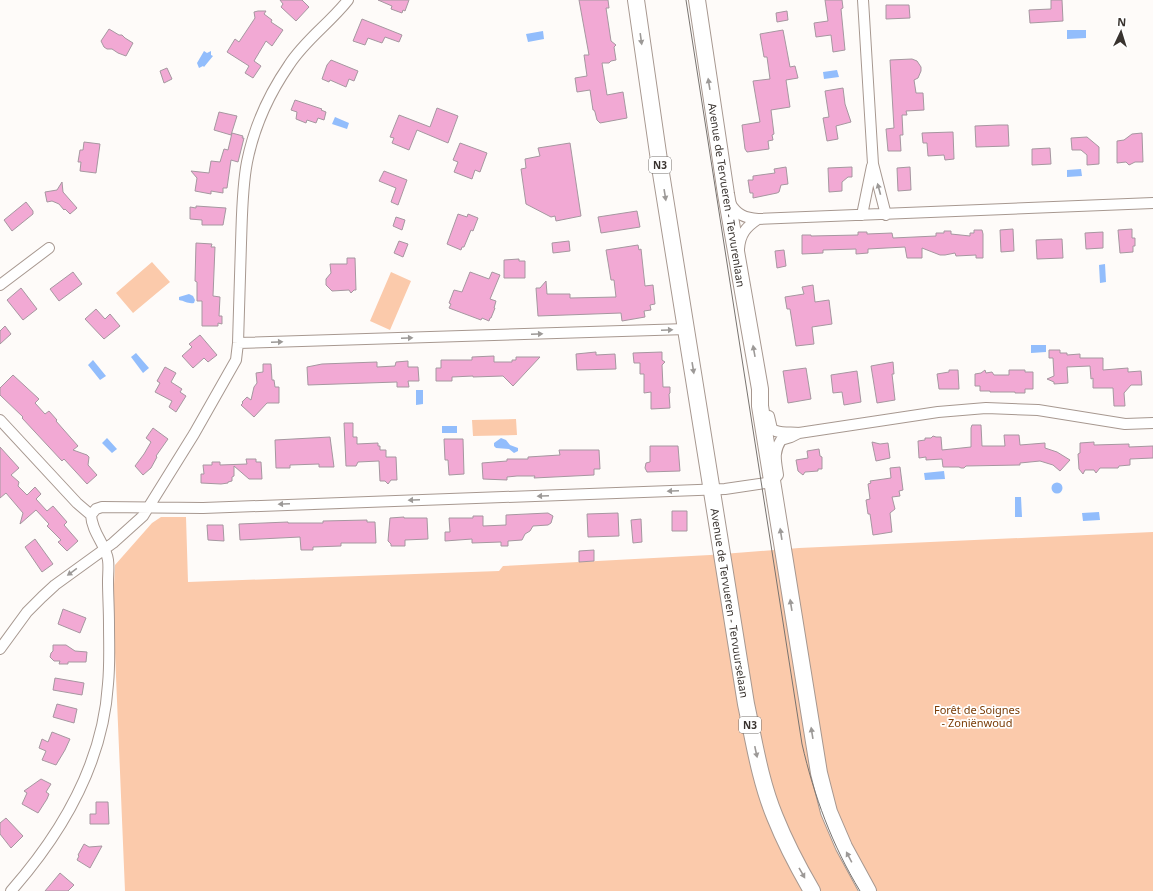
<svg xmlns="http://www.w3.org/2000/svg" width="1153" height="891" font-family="'Noto Sans',sans-serif">
<rect width="100%" height="100%" fill="#fefbf9"/>
<path fill="#fbcaab" d="M152,262L170,282L133,313L116,293Z
M391,272L411,281L390,330L370,321Z
M516,419L517,435L473,436L472,420Z
M161,517H186L188,582L499,571L503,566L710,555L799,548L1153,532V891H125L113,605L115,565L152,523Z"/>
<path fill="#92bdfc" d="M1067,30H1086V38L1067,39Z
M543,31L544,39L528,42L526,34Z
M204,51L207,53L211,51V55L213,56L204,67L203,66L199,68L197,63Z
M837,70L839,77L824,79L823,72Z
M335,117L349,123L347,129L332,124Z
M1081,169L1082,176L1067,177V170Z
M1105,264L1106,282L1100,283L1099,265Z
M189,294L193,296L195,300L194,303C188,304 185,301 179,300V297Z
M1031,345H1046V352L1031,353Z
M136,353L149,368L143,373L131,357Z
M93,360L106,376L100,380L88,365Z
M416,390H423V404L416,405Z
M442,426H457V433H442Z
M107,438L117,449L112,453L102,443Z
M501,438L506,440L510,445L518,448V451L514,453L509,449L496,448L494,446V443Z
M944,471L945,479L925,480L924,473Z
M1051.5 488a5.5 5.5 0 1 1 11 0a5.5 5.5 0 1 1-11 0Z
M1015,497H1021L1022,517H1015Z
M1099,512L1100,520L1083,521L1082,513Z"/>
<path fill="#f2a9d4" stroke="#a697a0" d="M280,0H302L309,7L296,21L281,7L283,4Z
M378,0H409L405,11L403,10L402,13L391,9L392,6Z
M579,0H608L609,8H606L611,41L616,45L614,47L616,60L611,61L609,63H602L607,95L623,92L627,118L600,123L597,120L595,112L594,110H593L590,90L577,92L575,78L587,76L584,55H589Z
M825,0H842L843,8L841,9L845,50L833,52L831,35L816,37L814,23L828,21Z
M1051,0H1062L1063,21L1030,23L1029,10L1051,9Z
M886,5H909L910,18L886,19Z
M258,11H266L264,14L272,20L271,22L283,30L272,46L266,41L254,61L261,66L253,78L245,73L249,66L227,52L235,39L239,42L255,18L254,12Z
M787,11L788,20L777,22L776,13Z
M362,19L402,35L399,42L385,37L382,43L368,38L365,45L353,41Z
M109,29L119,35H122L125,38L133,43L126,56L118,53L112,49H107L104,47L101,41Z
M783,30L790,67L795,66L798,78L786,80L790,107L771,110L774,134L772,135L773,140L768,141L769,149L747,152L745,149L742,125L760,122L753,81L770,79L767,57H764L760,34Z
M912,59L917,61L921,67V71L918,78L914,80L916,93H923L924,110L906,111L907,115H902L903,135H900L901,151H888L886,129L894,128L890,60Z
M331,60L358,71L354,81L349,79L346,87L330,80L329,82L322,79L327,65Z
M167,68L172,79L164,83L160,71Z
M843,88L845,104L851,122L836,126L838,139L827,141L823,118L829,117L825,91Z
M295,100L322,109L321,110L326,112L324,120L318,118L316,123L307,120L306,123L296,119L297,112L291,110Z
M437,108L458,116L448,143L417,130L409,150L392,143L394,138L390,137L399,115L430,127Z
M219,112L237,116L231,135L214,130Z
M999,125H1008L1009,146L976,147L975,126Z
M953,132L954,159L945,160L944,155L928,156L927,143H923L922,133Z
M232,133L243,136L242,138H244L238,162L231,160L227,188H223V193L211,191V194L195,191L197,178L191,171L209,173L211,161L220,162L224,149L228,150Z
M1142,133L1143,162H1135L1129,165L1126,162L1117,163V141L1124,140L1132,134Z
M1087,137L1099,147V164L1087,165V155L1081,150H1072L1071,138Z
M84,142L100,144L96,173L80,171L81,162H78L80,150H83Z
M460,143L487,153L480,172L475,170L472,179L454,172L458,162L453,160Z
M570,143L581,216L556,221L555,216L551,217L526,204L521,169L526,168L525,159L540,156L538,148Z
M1050,148L1051,164L1032,165V149Z
M786,167L788,184L781,185L779,192L777,193L753,198V193H750L748,180H753V176L775,173L774,169Z
M852,167V177H848L842,182V191L829,192L828,168Z
M910,167L911,190L898,191L897,168Z
M384,171L407,180L398,205L391,202L396,188L379,181Z
M62,182L63,192L77,208L70,214L65,209L64,210L59,204L52,201L47,202L45,192L57,190Z
M26,202L33,211V214L12,231L4,220Z
M196,206L226,208L223,225H202V220L190,219V207L196,208Z
M637,211L640,227L601,233L598,217Z
M458,214L467,217L468,214L478,218L473,231L471,230L464,247H462L461,250L447,244Z
M396,217L405,220L402,230L393,226Z
M1013,229L1014,251L1001,252L1000,230Z
M1132,229V238H1135V246H1133V252L1120,253L1118,230Z
M974,230H982L983,234V258H976V255L956,256L955,253L945,255H940L922,248V258H907L905,247L868,249V253L856,254V249L823,250V253L802,254V235H811V236L858,235V232H867V234L892,233L893,238L936,236V233H944V231H951V234L970,236V233H974Z
M1103,232V248L1086,249L1085,233Z
M1062,239L1063,258L1037,259L1036,240Z
M399,241L408,244L403,257L394,253Z
M569,241L570,251L553,253L552,243Z
M196,243L212,244L211,247H215L213,296L220,297L219,316H222V324L218,323V326H202V301H197V282L195,281Z
M638,245L639,250L641,249L645,286L653,285L655,304L650,305L651,310L644,311L645,317L622,321L621,313L538,316L536,288H540L546,281L547,294H570V298L616,297L614,280H611L606,250Z
M784,250L786,266L777,268L775,251Z
M347,258H355L356,290H354L351,293L349,290L332,291L326,285V279L331,273L330,264H347Z
M519,259V261H525V278H504V260Z
M73,272L82,284L59,301L50,289Z
M470,272L489,279L492,272L500,275L490,299L496,301L494,308H495L491,318H490L489,321L482,318L481,320L449,308L451,304L449,303L454,290L462,292Z
M813,285L815,302L829,300L832,324L812,327L814,344L796,346L790,309H787L785,297L804,294L802,287Z
M21,288L37,309L23,320L7,300Z
M96,309L105,319L110,314L120,326L104,339L85,319Z
M5,326L11,334L0,344V331Z
M200,335L217,355L208,362L204,358L193,368L182,356L192,347L189,344Z
M1049,350H1060V353H1067V355L1080,354V358H1103V370L1128,368V372L1141,371L1142,385H1131L1124,393L1125,406H1114L1113,388H1093V378L1091,379L1090,366L1067,367L1068,383L1054,384V382L1047,379L1054,376L1053,358H1049Z
M596,352V355L615,354L616,369L577,370L576,354Z
M662,352V360L665,362L662,365L663,387H670V393L669,394L670,408L651,409V392L644,393V374H640V363H634L633,353Z
M494,356V362H512V360H516V357H540L513,386L503,376L473,377V376L452,377V381H436V368H441V360H472V357Z
M408,361V367H418L419,381H408L409,387H397V382L308,385L307,367L322,364L377,362V367L395,366L396,362Z
M893,362L894,374H892L895,400L877,403L871,366Z
M263,364H271L272,380H274L275,387H279V403H267L254,417L241,405L243,403L242,402L247,397L251,400L254,387L257,383L256,373L263,372Z
M165,367L176,373L171,382L182,389L180,392L186,396L176,412L169,407L172,401L155,392L160,383L157,381Z
M806,368L811,399L788,403L783,371Z
M949,370H958L959,389H939L937,374L949,372Z
M985,370L986,373L992,372L994,375H1009V370H1025V372H1033V389H1025V393H1015V392H990V391H980V386H975V374L981,373Z
M857,371L861,402L844,405L842,392L833,393L831,375Z
M13,375L39,399L35,403L45,414L49,411L57,420L56,421L78,446L73,450L87,455L89,457L88,465L97,475L87,484L64,459L62,461L22,418L23,417L0,395V388Z
M344,423H353V437H357V444L378,443V446H380V450H386V457H396L397,480H391L388,484L385,481H380L379,461L358,462L356,466H346Z
M972,425H981L982,446H1005L1004,435H1019L1020,445L1045,443V448L1057,452L1070,460L1060,471L1053,465L1040,461L1020,463V465L966,466L964,468H961L959,467H943L942,459L926,460V457L919,458L918,441L925,440V438H931L933,436L936,437H941L942,450L971,447V428Z
M153,428L168,439L156,456L157,457L151,468L143,475L135,466L144,454L151,442L146,438Z
M330,437L334,467H319V464L290,465V468H276L275,440Z
M444,439H463L464,474L449,475L448,460H445Z
M872,442L880,444L888,443L890,458L876,461Z
M1094,442V445L1129,444V447L1153,446V458L1130,459V465L1119,466L1118,468H1100L1096,473L1094,470H1085L1083,474L1079,469L1078,454L1080,453V443Z
M650,446H678L680,471L647,472L645,468L646,463L650,462Z
M0,447L19,468L11,475L19,482L18,486L27,495L35,487L41,494L36,499L47,511L53,506L67,522L64,525L78,541L67,551L58,542L61,540L47,526L49,524L36,510L20,524L23,513L6,493L0,498Z
M819,449L820,456L822,457V469H818V471L805,472L803,475L798,471L796,460L808,458L807,451Z
M559,450H599L600,469H594V475L534,478L535,476H517L507,477V480L483,479L482,463L507,461V459H528V457L560,455Z
M246,459H256V462H261L262,479H249L234,466V476L232,477V481L228,482V483L221,484L201,483V474H204L203,465H212V462H220V465L247,464Z
M900,467L903,490L899,491L900,496L892,497L895,509L890,513L892,532L873,535L870,514H868L866,500L870,499L868,484L871,483L870,481L891,478L890,468Z
M672,511H687V531H672Z
M548,513L553,516L551,523L548,525L533,526L530,531L525,534L522,540L508,541V546H501V542L472,543V539L445,541V532H450L449,518H473V516H483V526L506,525V515Z
M618,513L619,536L588,537L587,514Z
M404,517V518H427L428,539L405,540V546H391V544L388,541L390,518Z
M641,519L642,542L633,543L631,520Z
M367,520V522H375L376,543H341V546L313,547V550H301L300,537L240,540L239,524L288,522V523H323V521Z
M207,525H223L224,541L208,540Z
M35,539L53,564L42,572L25,547Z
M594,550V561L579,562V551Z
M63,609L86,618L80,633L58,624Z
M53,645H66L75,651L87,652L86,662H68V664H59L60,661H54L50,657L51,653L53,651Z
M55,678L84,683L82,695L53,690Z
M57,704L77,709L74,723L53,717Z
M52,732L70,739L65,750L56,765L42,760L46,751L39,748L42,739L48,742Z
M41,779L51,784L46,792L49,794L47,799L38,813L22,804L27,793L24,791Z
M96,802H108L109,824H90V814H96Z
M6,818L23,836L11,848L0,834V823Z
M84,844L89,847L102,846L90,868L77,860L79,856L78,855Z
M60,873L74,885L68,891H45Z"/>
<g fill="none" stroke-linecap="round" stroke-linejoin="round">
<defs>
<path id="street" d="M863,0L873,164L886,215
M730,203C737,215 745,218 758,219L1153,203
M862,215L872,166
M739,249C740,234 746,227 758,219
M0,285L49,248
M238,343L687,329
M769,416L772,429C781,435 788,431 799,433L938,412L986,408L1038,410L1125,424L1153,423
M0,420L77,503L91,515
M0,649L27,612L42,597L55,585L113,543L143,516L194,434L236,360L238,343C239,310 240,276 241,243C242,216 242,188 247,162C254,127 269,94 289,65C305,40 330,23 348,0
M11,891C62,833 103,764 108,684C110,664 109,644 109,624C109,609 108,595 108,581C108,574 109,567 108,560C106,545 92,533 91,515L96,509L102,507L203,508L725,489L772,482L778,475C776,461 773,453 781,440L791,437L799,433"/>
<path id="primary" d="M636,0L660,167L746,704C754,741 760,781 775,817C785,842 798,867 812,891
M697,0L726,194L760,389V406L819,773L829,812L844,847L868,891"/>
</defs>
<use href="#street" stroke="#a79890" stroke-width="12"/>
<use href="#primary" stroke="#a79890" stroke-width="18"/>
<use href="#street" stroke="#fff" stroke-width="10"/>
<use href="#primary" stroke="#fff" stroke-width="16"/>
<path stroke="#78736f" stroke-width="1" d="M686,0L802,744C814,796 832,845 860,891"/>
</g>
<defs><path id="oneway-solid" d="M-6-.8H1V-3.2L6.5 0L1 3.2V.8H-6Z"/></defs>
<g fill="#9c9997">
<use href="#oneway-solid" transform="translate(641 39) rotate(82)"/>
<use href="#oneway-solid" transform="translate(709 84) rotate(-99)"/>
<use href="#oneway-solid" transform="translate(879 189) rotate(-105)"/>
<use href="#oneway-solid" transform="translate(665 195) rotate(81)"/>
<use href="#oneway-solid" transform="translate(667 330) rotate(-2)"/>
<use href="#oneway-solid" transform="translate(537 334) rotate(-2)"/>
<use href="#oneway-solid" transform="translate(407 338) rotate(-2)"/>
<use href="#oneway-solid" transform="translate(277 342) rotate(-2)"/>
<use href="#oneway-solid" transform="translate(754 351) rotate(-100)"/>
<use href="#oneway-solid" transform="translate(693 368) rotate(81)"/>
<use href="#oneway-solid" transform="translate(673 491) rotate(178)"/>
<use href="#oneway-solid" transform="translate(543 496) rotate(178)"/>
<use href="#oneway-solid" transform="translate(414 500) rotate(178)"/>
<use href="#oneway-solid" transform="translate(284 504) rotate(178)"/>
<use href="#oneway-solid" transform="translate(781 534) rotate(-99)"/>
<use href="#oneway-solid" transform="translate(72 572) rotate(144)"/>
<use href="#oneway-solid" transform="translate(791 605) rotate(-99)"/>
<use href="#oneway-solid" transform="translate(812 733) rotate(-99)"/>
<use href="#oneway-solid" transform="translate(756 752) rotate(78)"/>
<use href="#oneway-solid" transform="translate(849 857) rotate(-118)"/>
<use href="#oneway-solid" transform="translate(802 873) rotate(60)"/>
</g>
<g text-anchor="middle" dominant-baseline="central" stroke-width="3.5" stroke-linejoin="round" paint-order="stroke">
<g fill="#fff" stroke="#74706d" stroke-width="1">
<rect x="649" y="157" width="22" height="16" rx="3"/>
<rect x="739" y="717" width="22" height="16" rx="3"/>
</g>
<g font-size="10" font-weight="bold" fill="#39332f">
<text x="660" y="165">N3</text>
<text x="750" y="725">N3</text>
</g>
<g font-size="11" fill="#39332f" stroke="#fff">
<text transform="translate(727 195) rotate(81)">Avenue de Tervueren - Tervurenlaan</text>
<text transform="translate(730 603) rotate(81)">Avenue de Tervueren - Tervuurselaan</text>
</g>
<g font-size="11" fill="#793b05" stroke="#fff">
<text x="977" y="709">Forêt de Soignes<tspan x="977" dy="13">- Zoniënwoud</tspan></text>
</g>
</g>
<g transform="translate(1121 32) rotate(4)" stroke="#ffffff" stroke-width="3" paint-order="stroke">
<path d="M0-3L7 15L0 10L-7 15Z" fill="#39332f"/>
<text y="-6" font-size="11" font-weight="bold" text-anchor="middle" fill="#39332f">N</text>
</g>
</svg>
